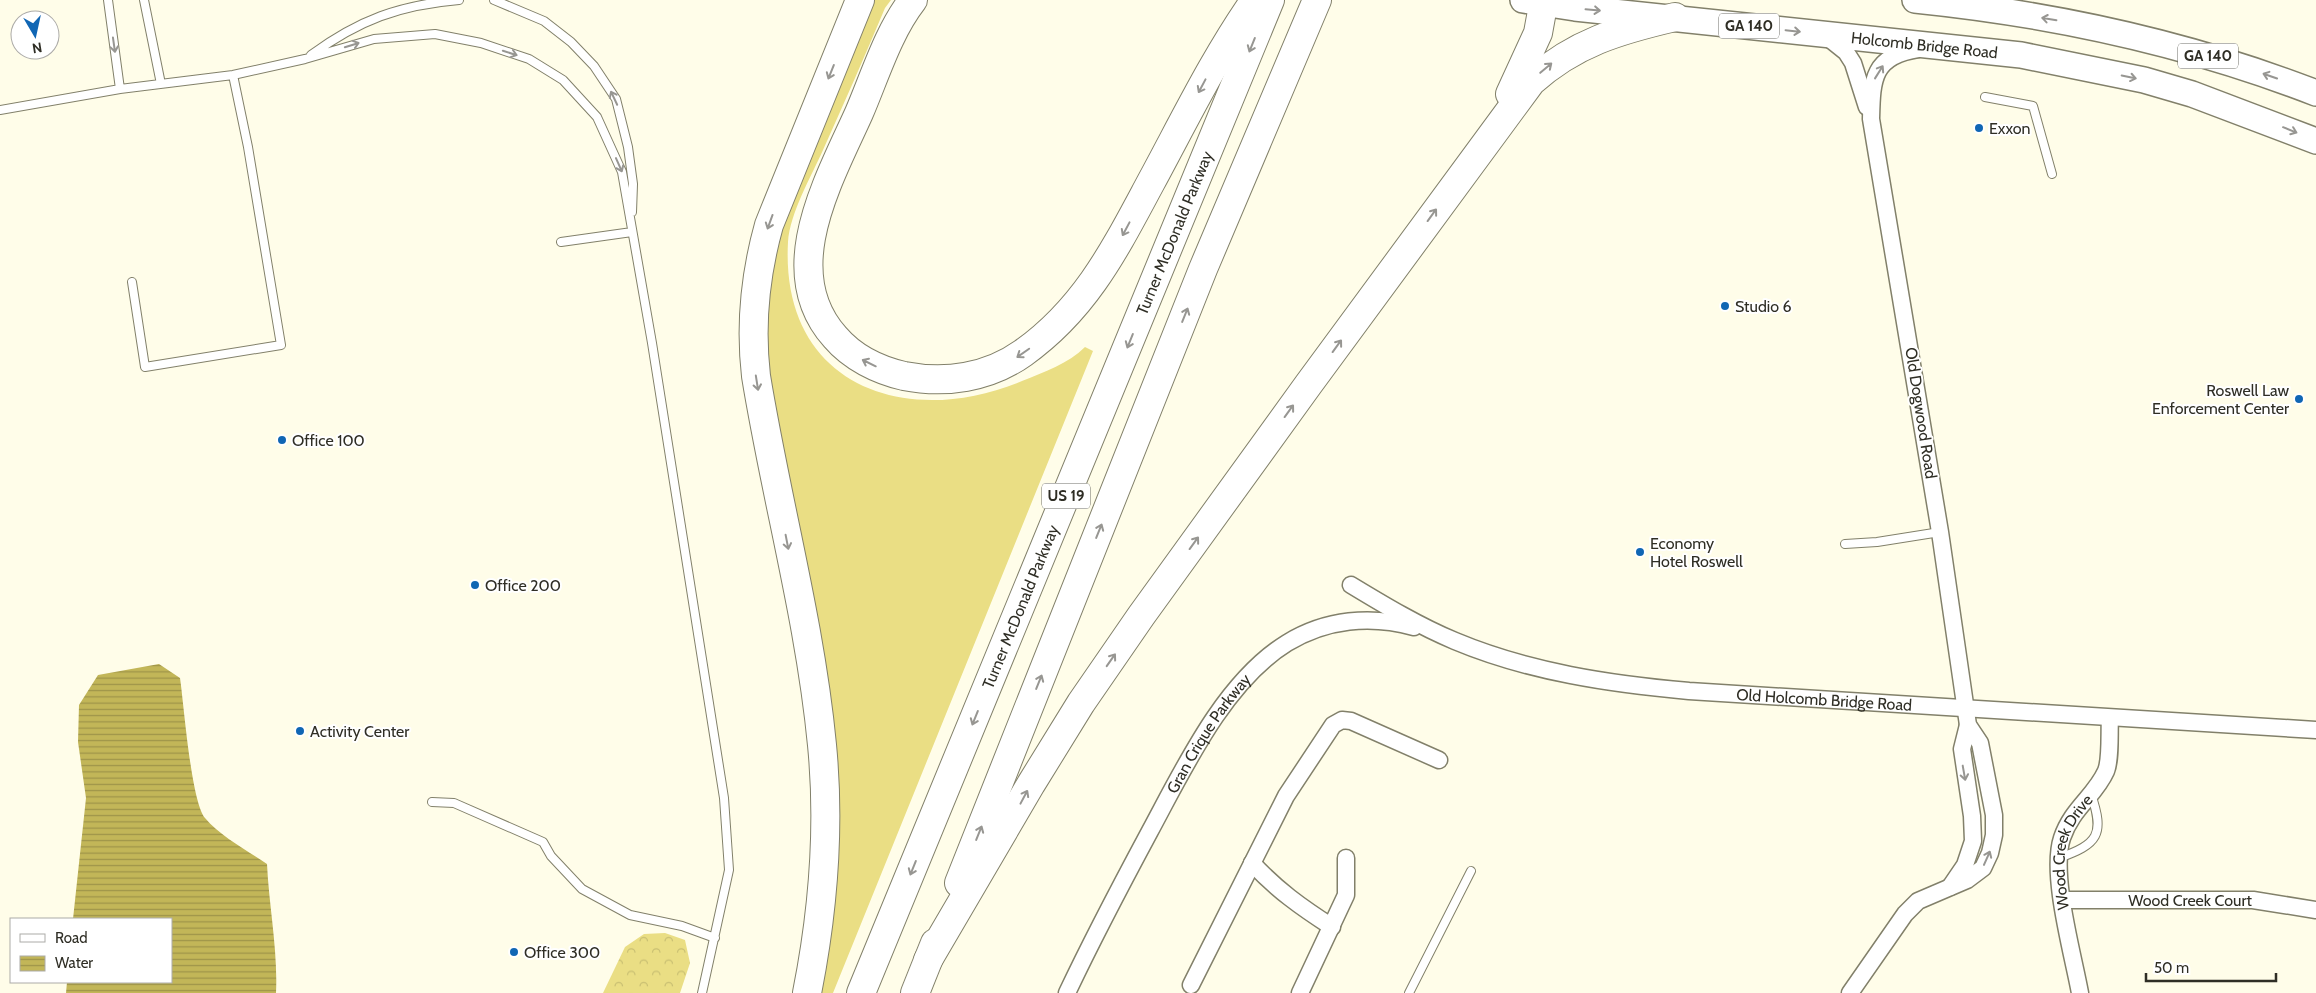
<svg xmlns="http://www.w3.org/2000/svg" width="2316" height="993" font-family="Cabin,sans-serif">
<defs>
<pattern id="forest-crowns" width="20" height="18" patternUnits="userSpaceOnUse" patternTransform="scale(1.25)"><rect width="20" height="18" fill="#eade84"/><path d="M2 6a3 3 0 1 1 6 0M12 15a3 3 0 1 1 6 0" fill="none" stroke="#c9bf72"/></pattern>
<pattern id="water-rules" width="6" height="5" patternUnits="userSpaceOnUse" patternTransform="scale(1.25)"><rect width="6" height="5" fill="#c2b658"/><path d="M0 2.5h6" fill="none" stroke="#9e9449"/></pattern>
</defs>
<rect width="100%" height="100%" fill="#fffde9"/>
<path fill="#eade84" d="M870,0H891L885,8C865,56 844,103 823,150C811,177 790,213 788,242C780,385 905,430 1022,381C1044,372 1068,364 1085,347L1093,351L833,993H817L830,888L760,360L772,246Z"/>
<path fill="url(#forest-crowns)" d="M665,933L685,940L690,963L680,993H603L625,947L644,934Z"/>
<path fill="url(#water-rules)" d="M159,664L180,678C184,705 191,801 205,818C221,837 247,850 267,864C269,907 278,950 276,993H66L67,982H171V919H73L86,798L78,742L79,705L98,675Z"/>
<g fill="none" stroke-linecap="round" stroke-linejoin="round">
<defs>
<path id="lane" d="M108,0L120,89
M144,0L161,84
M494,0L544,21L571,42L594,66L616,99L628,147L633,184L632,212
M311,55C359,20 399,5 459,0
M1985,97L2033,106L2052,174
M0,110L120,89L233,75L305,59L374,39L435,34L481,43L529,59L563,80L597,117L622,172L652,343L724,798L729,870L702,993
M561,242L632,232
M132,282L145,367L281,345L248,147L233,75
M1845,544L1877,542L1940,532
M432,802L454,803L543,842L551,856L582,889L630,915L682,926L715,938
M2059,858C2098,844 2105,835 2091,794
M1409,993L1471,871"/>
<g id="street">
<path d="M1826,36L1846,52L1853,63L1867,107"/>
<path id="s1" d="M1351,585C1384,605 1419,626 1455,641C1529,672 1610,684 1689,691L2316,730"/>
<path d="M1252,863C1277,890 1301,907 1332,927"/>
<path d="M1950,887L1965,865L1973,841L1972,816L1962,749L1968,725"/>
<path id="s2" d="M2062,900H2253L2316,910"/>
<path d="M1191,985L1286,796L1333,725L1342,720L1351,721L1439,760"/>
<path id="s3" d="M1067,993C1093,938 1121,885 1150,831C1184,768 1224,682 1287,643C1326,619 1371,615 1414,627"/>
<path d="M1300,993L1346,895V858"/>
<path d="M1850,993L1905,914L1918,901L1967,880L1983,868L1990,853L1994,835V815L1980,743L1968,725L1940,532L1871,119C1872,80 1872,56 1918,49"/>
<path id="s4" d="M2080,993C2073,954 2050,874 2062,838C2072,808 2095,796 2106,771C2111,759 2109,732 2110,718"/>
</g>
<g id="primary">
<path id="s5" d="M1523,0L1575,8L2021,55L2144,80L2192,94L2316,141"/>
<path d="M1915,0C2053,14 2187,43 2316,93"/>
</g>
<g id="highway">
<path d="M913,0C888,32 875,76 859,113C829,180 776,271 835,337C852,357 878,370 904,376C945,384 988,378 1023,353C1086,308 1115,249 1151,182C1184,121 1215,57 1255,0"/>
<path d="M1510,94L1538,33L1544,0"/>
<path d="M959,883L1203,269L1317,0"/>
<path d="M928,960L1031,784L1081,703L1141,616L1308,385L1531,82C1574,43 1619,30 1675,17"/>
<path d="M807,993C823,912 830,827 822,745C810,620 776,499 756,376C750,324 755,275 769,225L860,0"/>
<path id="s6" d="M861,993L1270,0"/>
<path d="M915,993L935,943"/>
</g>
</defs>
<use href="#lane" stroke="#82806a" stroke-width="10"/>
<use href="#street" stroke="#82806a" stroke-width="19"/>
<use href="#primary" stroke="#82806a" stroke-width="28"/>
<use href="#highway" stroke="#82806a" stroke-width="30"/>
<use href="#lane" stroke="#fff" stroke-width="8"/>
<use href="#street" stroke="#fff" stroke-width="16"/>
<use href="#primary" stroke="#fff" stroke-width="25"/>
<use href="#highway" stroke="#fff" stroke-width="28"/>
</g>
<defs><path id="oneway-shaft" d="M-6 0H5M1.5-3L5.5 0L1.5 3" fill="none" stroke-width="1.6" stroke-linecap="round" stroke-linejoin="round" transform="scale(1.25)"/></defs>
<g stroke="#979692">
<use href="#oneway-shaft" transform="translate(1593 10) rotate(5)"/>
<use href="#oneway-shaft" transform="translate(2049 19) rotate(-171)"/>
<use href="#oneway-shaft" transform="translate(1793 31) rotate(6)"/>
<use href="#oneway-shaft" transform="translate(114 45) rotate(82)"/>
<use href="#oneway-shaft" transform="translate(352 45) rotate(-17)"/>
<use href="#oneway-shaft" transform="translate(1252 45) rotate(112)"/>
<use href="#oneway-shaft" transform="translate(510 53) rotate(18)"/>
<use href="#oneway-shaft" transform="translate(1546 68) rotate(-40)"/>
<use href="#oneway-shaft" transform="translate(831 72) rotate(112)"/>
<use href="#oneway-shaft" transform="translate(1879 72) rotate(-58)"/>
<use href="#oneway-shaft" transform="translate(2270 76) rotate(-161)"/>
<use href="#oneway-shaft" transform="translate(2129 77) rotate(12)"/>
<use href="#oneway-shaft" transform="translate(1202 86) rotate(118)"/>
<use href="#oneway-shaft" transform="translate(614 98) rotate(-115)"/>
<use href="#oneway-shaft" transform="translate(2290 130) rotate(22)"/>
<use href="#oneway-shaft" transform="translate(619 165) rotate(66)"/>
<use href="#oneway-shaft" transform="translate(1432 215) rotate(-54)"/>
<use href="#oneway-shaft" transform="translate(770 222) rotate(110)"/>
<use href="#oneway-shaft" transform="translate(1126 229) rotate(118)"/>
<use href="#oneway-shaft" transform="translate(1185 315) rotate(-68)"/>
<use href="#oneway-shaft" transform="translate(1130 341) rotate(112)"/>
<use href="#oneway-shaft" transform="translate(1337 346) rotate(-54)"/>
<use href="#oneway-shaft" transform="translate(1023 353) rotate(145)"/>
<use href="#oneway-shaft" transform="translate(869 363) rotate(-154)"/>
<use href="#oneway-shaft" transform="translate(757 383) rotate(81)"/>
<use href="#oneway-shaft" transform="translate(1289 411) rotate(-54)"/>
<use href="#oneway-shaft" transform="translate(1099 531) rotate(-68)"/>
<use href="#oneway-shaft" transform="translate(787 542) rotate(79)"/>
<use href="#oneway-shaft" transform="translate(1194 543) rotate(-54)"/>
<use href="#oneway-shaft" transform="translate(1111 660) rotate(-55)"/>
<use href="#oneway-shaft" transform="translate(1039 682) rotate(-68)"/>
<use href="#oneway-shaft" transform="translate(975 718) rotate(112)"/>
<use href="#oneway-shaft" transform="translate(1964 773) rotate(80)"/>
<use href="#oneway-shaft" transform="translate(1024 797) rotate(-62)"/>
<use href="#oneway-shaft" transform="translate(979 833) rotate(-68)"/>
<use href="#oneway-shaft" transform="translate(1987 858) rotate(-66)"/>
<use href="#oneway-shaft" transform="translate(913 868) rotate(112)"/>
</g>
<g fill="#1066b4" stroke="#fff" stroke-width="2">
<circle cx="1979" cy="128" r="5"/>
<circle cx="1725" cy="306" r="5"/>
<circle cx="2299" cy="399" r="5"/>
<circle cx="282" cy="440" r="5"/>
<circle cx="1640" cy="552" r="5"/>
<circle cx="475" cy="585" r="5"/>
<circle cx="300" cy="731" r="5"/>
<circle cx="514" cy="952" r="5"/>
</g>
<g text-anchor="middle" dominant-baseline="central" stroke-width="4" stroke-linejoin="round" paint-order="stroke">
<g fill="#fff" stroke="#6d6d66" stroke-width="1">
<rect x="1719" y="13.5" width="60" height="25" rx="4"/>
<rect x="2178" y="43.5" width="60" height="25" rx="4"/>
<rect x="1042" y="483.5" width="48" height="25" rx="4"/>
</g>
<g font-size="15" font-weight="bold" fill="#2f2e25">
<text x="1749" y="26">GA 140</text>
<text x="2208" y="56">GA 140</text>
<text x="1066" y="496">US 19</text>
</g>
<g font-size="16" fill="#2f2e25" stroke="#fff">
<text stroke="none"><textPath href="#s5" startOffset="404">Holcomb Bridge Road</textPath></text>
<text stroke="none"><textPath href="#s6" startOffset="822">Turner McDonald Parkway</textPath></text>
<text transform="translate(1921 413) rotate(81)">Old Dogwood Road</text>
<text stroke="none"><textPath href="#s6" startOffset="418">Turner McDonald Parkway</textPath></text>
<text stroke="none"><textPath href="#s1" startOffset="494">Old Holcomb Bridge Road</textPath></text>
<text stroke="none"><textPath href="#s3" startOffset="296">Gran Crique Parkway</textPath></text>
<text stroke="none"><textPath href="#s4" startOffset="146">Wood Creek Drive</textPath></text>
<text stroke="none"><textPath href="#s2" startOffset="128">Wood Creek Court</textPath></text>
</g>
<g font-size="16" fill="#2f2e25" stroke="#fff" text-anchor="start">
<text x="1989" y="128">Exxon</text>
<text x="1735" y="306">Studio 6</text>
<text x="2289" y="390" text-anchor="end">Roswell Law<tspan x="2289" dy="18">Enforcement Center</tspan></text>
<text x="292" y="440">Office 100</text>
<text x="1650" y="543">Economy<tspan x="1650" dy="18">Hotel Roswell</tspan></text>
<text x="485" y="585">Office 200</text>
<text x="310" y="731">Activity Center</text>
<text x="524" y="952">Office 300</text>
</g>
</g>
<rect x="10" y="918" width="162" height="65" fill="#ffffff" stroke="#acaba8"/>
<rect x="20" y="934" width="25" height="8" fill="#ffffff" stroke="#acaba8"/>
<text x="55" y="943" font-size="15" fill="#2f2e25">Road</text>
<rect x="20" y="956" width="25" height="15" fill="url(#water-rules)" stroke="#acaba8"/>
<text x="55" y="968" font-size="15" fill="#2f2e25">Water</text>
<g transform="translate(35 35) rotate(171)"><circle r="24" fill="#ffffff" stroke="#acaba8"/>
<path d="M0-4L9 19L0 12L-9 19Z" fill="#1066b4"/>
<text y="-8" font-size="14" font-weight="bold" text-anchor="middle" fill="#2f2e25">N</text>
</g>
<path d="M2146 973v8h130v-8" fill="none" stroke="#2f2e25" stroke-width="2.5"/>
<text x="2154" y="973" font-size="15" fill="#2f2e25" stroke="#ffffff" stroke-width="4" paint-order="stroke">50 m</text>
</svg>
